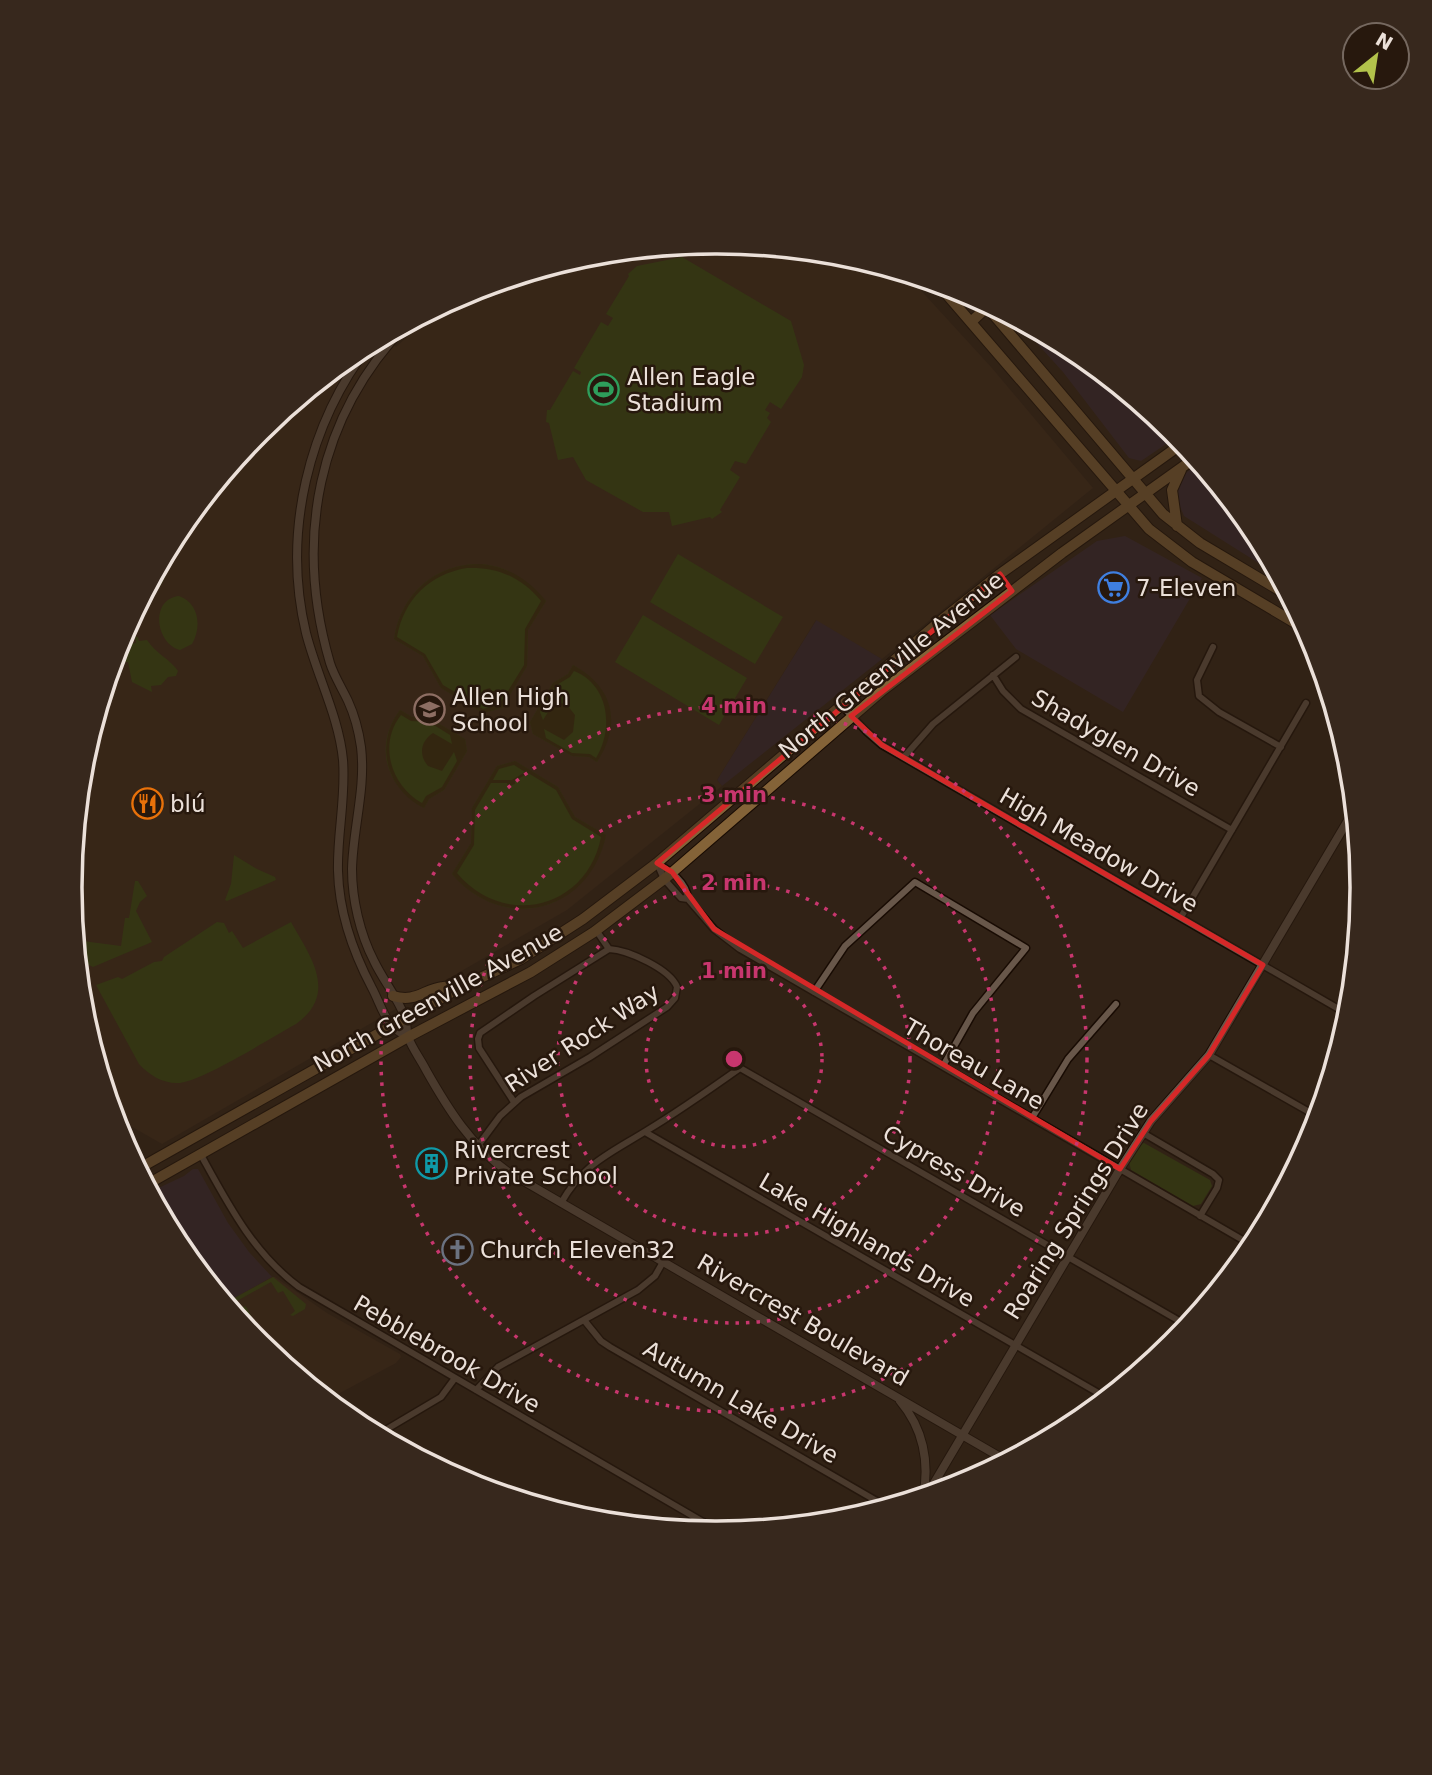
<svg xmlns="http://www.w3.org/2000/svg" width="1432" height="1775" font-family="'DejaVu Sans',sans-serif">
<rect width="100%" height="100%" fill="#312216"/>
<path fill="#372733" d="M1014,318L1075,351L1178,436L1141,461L1129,458L1063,372Z
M1199,463L1253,529L1279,576L1184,516L1178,502L1176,488L1183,475Z
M1125,536L1202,578L1123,712L1016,649L990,615L1097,541Z
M817,619L882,659L722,786L717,780Z
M193,1169H198L228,1223L249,1252L272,1277L226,1303L179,1246L150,1192L184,1176Z"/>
<path fill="#3e2a1a" d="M716,242L842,254L905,273L992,368L1093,488L882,659L816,620L717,780L722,786L567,910L162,1144L113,1116L82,1013L70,887L82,761L119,640L179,528L259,430L357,350L384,336L396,347L439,307L469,291L590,254Z
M272,1277H275L327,1313L400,1354L401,1357L396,1363L327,1400L259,1344L226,1303Z"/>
<path fill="#384c10" d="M682,257L791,321L804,365L802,377L781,409L770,402L765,410L770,413L767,418L771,422L746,464L735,461L730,470L740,477L720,510L722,512L712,519L710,517L672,526L669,512H643L586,480L573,457L558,460L549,423L546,422L547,410H550L573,371L580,375L581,372L574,368L601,322L608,326L613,318L606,314L629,276L628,274L637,266Z
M678,554L783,617L755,664L650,602Z
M482,564C510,567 528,581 546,601L528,630L527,666L502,708L483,713L441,688L423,656L394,639C401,593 436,563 482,564Z
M160,572L166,574C162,589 148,598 145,614L136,615L137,620L133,621L132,616L155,573Z
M179,596C199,603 202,627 192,644L180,650C155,643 150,599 179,596Z
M643,615L747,678L719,725L615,662Z
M135,637H138L139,641L147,640C156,654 170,659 178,671L176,676L168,677L161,685L151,686L152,692L132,682L128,662H123L122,657H117L116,652L131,650L130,644L136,643Z
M573,665C614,689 621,722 597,762L589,757L572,756L533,734L530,722L553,683L568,674Z
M400,710L412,717L429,718L465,739L467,751L444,790L429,799L424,808C386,787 373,746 400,710Z
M515,761L558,787L575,817L606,835C588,912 505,935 452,874L471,843L472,808L497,766Z
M234,855L257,869L275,877L276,880L227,901L225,900L231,884Z
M135,881H138L147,896L140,902L136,911L152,942L93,967L77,959L75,940L121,946L125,918H129Z
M217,922L224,923L229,933L232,931L243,948L291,922C310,956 339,993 296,1024C272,1037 200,1083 177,1083C162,1083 149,1075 139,1064L96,985L118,977L122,979L154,962L162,961L164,957Z
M1144,1143L1210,1180L1212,1186L1201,1204L1193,1206L1131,1170L1129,1162L1140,1144Z
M273,1277L306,1304L305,1309L293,1316L290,1315L295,1311L283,1291L278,1293L271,1282L228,1306L225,1303Z
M245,1306L247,1308L272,1355L265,1349L258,1337L255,1339L253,1336L257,1334L244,1310L238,1312L239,1309Z"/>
<path fill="#352c0b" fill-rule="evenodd" d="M482,564C509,567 529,580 546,601L528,630L527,666L502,708L483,713L441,688L423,656L394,639C401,593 436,563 482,564ZM467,568C498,567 521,577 541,601L525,629L524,665L508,691H492L490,688L483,690V693L469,700L443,685L425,654L397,637C404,599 430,574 467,568ZM491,694H506L499,705L483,709L472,702Z
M573,665C614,687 622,724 597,762L589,757L572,756L533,734L530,722L553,683L568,674ZM574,671C609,685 614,728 596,758L590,754L572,753L546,738L544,729L564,740L573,732L575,715L567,705L555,701L543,720L540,712L555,686L570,677Z
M400,710L412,717L429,718L465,739L467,751L444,790L429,799L424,808C386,789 374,744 400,710ZM401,715L411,721L429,722L450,735L452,744L433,733C421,741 418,754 428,766L442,771L454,752L457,761L442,787L426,796L422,803C391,786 378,744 401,715Z
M515,761L558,787L575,817L606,835C590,913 503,934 452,874L471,843L472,808L497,766ZM514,765L525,772L512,780H493L499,769ZM528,773L556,790L572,819L601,837C587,909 504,929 457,873L474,845L475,810L491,783H507L508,786L515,784V781Z"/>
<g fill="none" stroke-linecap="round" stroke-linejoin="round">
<defs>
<path id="minor" d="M1213,647L1197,680L1199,696L1219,712L1281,747
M993,675L1003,691L1021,709L1232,830
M841,705L866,731L882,745L1349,1015
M904,757L933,724L1016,657
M657,863L664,879L681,898L688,899L714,929L740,949L1253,1246
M657,863C670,871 687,882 688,899
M1181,917L1306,703
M814,992L845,946L915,882L1026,948L973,1013L943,1066
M1209,1055L1318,1117
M514,1102L479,1048L478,1039L480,1033L534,996L609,949
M1032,1118L1068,1059L1116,1004
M645,1132L1107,1398
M1143,1133L1213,1174L1219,1180L1217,1188L1200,1216
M477,1147L500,1116L521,1097L590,1057L667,1007L675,998L677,987C670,969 628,950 609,949L596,930
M201,1155C228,1204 253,1253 299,1287L722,1533
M561,1203C583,1164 609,1154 646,1131C678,1112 709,1090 740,1068L1188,1326
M584,1320L601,1341L610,1347L887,1507
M476,1390L498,1367L638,1290L655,1276L663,1262
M377,1435L441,1397L455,1378"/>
<path id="tertiary" d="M407,324C317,417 294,540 330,663C334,676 342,688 348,701C354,714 359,733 361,747C366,788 353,828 352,869C352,899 360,934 374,961C383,980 397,997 405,1017C407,1023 406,1031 408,1037C412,1048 421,1060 426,1070C448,1109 471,1146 508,1172L1007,1461
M371,343C308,424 282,533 306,633C317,676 339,717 343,760C346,798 337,834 338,871C339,912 353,952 372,988C378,999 383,1015 391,1025C395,1030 403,1034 408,1037
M900,1401C923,1428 930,1462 923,1497
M927,1495L1120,1169L1151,1121L1209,1055L1354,810"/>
<path id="secondary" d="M937,283L1149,529L1192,562L1307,630
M982,301L1163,514L1200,543L1289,596
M971,322L987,307
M1177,526L1172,490L1181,470
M393,996C416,1003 424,989 443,987C449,986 455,987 461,987
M138,1169L461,987L521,959L583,919L657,863L939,622L1000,574L1183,443
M146,1185L408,1037L531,972L594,932L668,876L883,690L1062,553L1195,458"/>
</defs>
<use href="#minor" stroke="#180b03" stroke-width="9"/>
<use href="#tertiary" stroke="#180b03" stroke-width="10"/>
<use href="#secondary" stroke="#180b03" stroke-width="12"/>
<use href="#minor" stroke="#68574a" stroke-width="6"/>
<use href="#tertiary" stroke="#68574a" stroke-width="8"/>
<use href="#secondary" stroke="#846338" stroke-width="10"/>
</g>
<path d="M0 0H1432V1775H0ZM1000,574L1012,591L851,716L882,745L1263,965L1209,1055L1151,1121L1120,1169L714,929L672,872L657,863Z" fill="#312216" fill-opacity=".55" fill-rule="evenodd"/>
<path fill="none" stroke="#d62828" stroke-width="5" stroke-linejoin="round" d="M1000,574L1012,591L851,716L882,745L1263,965L1209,1055L1151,1121L1120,1169L714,929L672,872L657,863Z"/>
<g fill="none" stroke="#c8366e" stroke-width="3.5" stroke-dasharray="3.5 7">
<circle cx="734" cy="1059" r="88"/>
<circle cx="734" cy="1059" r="176"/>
<circle cx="734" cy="1059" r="264"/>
<circle cx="734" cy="1059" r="353"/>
</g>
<defs>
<symbol id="stadium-ring" viewBox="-11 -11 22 22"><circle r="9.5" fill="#27180d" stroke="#2e9e5b" stroke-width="1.5"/><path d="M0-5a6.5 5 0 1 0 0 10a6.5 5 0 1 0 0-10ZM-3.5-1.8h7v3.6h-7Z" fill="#2e9e5b"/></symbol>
<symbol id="supermarket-ring" viewBox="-11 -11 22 22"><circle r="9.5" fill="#27180d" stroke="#3f7fe0" stroke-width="1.5"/><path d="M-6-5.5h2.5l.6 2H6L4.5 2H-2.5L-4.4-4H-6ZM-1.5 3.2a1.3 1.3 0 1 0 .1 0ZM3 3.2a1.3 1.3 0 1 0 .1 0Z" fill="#3f7fe0"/></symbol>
<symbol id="school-ring" viewBox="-11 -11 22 22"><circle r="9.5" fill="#27180d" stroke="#8d6e63" stroke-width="1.5"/><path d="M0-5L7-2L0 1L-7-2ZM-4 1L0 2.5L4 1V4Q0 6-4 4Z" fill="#8d6e63"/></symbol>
<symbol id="restaurant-ring" viewBox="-11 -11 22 22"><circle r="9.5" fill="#27180d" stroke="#e8710a" stroke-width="1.5"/><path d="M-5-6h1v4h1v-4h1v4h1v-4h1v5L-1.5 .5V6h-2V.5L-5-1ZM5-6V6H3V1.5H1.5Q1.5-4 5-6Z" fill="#e8710a"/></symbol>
<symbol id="building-ring" viewBox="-11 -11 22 22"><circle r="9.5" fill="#27180d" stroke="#0f9aa8" stroke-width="1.5"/><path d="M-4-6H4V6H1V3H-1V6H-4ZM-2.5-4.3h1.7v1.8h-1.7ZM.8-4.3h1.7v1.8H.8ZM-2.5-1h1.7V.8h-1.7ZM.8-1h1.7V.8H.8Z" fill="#0f9aa8"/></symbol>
<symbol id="church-ring" viewBox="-11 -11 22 22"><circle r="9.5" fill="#27180d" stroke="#6b7280" stroke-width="1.5"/><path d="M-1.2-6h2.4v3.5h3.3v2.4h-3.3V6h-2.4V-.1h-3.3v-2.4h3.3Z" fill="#6b7280"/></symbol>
</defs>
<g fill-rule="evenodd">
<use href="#stadium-ring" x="586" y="372" width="35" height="35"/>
<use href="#supermarket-ring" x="1096" y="570" width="35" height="35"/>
<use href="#school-ring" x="412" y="692" width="35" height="35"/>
<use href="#restaurant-ring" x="130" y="786" width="35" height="35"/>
<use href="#building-ring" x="414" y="1146" width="35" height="35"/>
<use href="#church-ring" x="440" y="1232" width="35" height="35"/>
</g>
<g text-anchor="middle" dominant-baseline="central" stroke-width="5" stroke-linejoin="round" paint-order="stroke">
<g font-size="23" fill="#ebe0d9" stroke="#27180d" text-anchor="start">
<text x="627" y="377">Allen Eagle<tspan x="627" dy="26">Stadium</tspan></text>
<text x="1136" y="588">7-Eleven</text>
<text x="452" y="697">Allen High<tspan x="452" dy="26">School</tspan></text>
<text x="170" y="804">blú</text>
<text x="454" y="1150">Rivercrest<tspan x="454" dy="26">Private School</tspan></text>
<text x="480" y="1250">Church Eleven32</text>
</g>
<g font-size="23" fill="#ebe0d9" stroke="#27180d">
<text transform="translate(891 665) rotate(-39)">North Greenville Avenue</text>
<text transform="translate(1116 743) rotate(30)">Shadyglen Drive</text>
<text transform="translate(1099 850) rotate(30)">High Meadow Drive</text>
<text transform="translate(438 998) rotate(-29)">North Greenville Avenue</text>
<text transform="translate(582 1038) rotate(-33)">River Rock Way</text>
<text transform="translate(974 1064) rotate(30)">Thoreau Lane</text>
<text transform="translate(954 1171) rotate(30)">Cypress Drive</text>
<text transform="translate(1076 1211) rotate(-58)">Roaring Springs Drive</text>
<text transform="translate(867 1240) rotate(30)">Lake Highlands Drive</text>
<text transform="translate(803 1320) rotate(30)">Rivercrest Boulevard</text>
<text transform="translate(447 1354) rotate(30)">Pebblebrook Drive</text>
<text transform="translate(741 1402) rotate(30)">Autumn Lake Drive</text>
</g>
</g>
<path d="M0 0H1432V1775H0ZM715 254H717A633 633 0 0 1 1350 887V888A633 633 0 0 1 717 1521H715A633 633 0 0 1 82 888V887A633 633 0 0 1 715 254Z" fill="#37281d" fill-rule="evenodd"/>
<path fill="none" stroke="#ebe0d9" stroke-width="3.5" d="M715 254H717A633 633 0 0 1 1350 887V888A633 633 0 0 1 717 1521H715A633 633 0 0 1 82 888V887A633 633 0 0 1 715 254Z"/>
<circle cx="734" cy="1059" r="10" fill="#c8366e" stroke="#27180d" stroke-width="3.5"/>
<g font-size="21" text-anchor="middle" font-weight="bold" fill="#c8366e" stroke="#27180d" stroke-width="5" stroke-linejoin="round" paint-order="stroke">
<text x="734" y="713">4 min</text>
<text x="734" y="802">3 min</text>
<text x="734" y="890">2 min</text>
<text x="734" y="978">1 min</text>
</g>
<g transform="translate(1376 56) rotate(30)"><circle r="33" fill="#27180d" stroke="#75685f" stroke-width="2"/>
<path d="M0-5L12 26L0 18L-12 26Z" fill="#b2c24b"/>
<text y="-10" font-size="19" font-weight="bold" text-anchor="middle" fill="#ebe0d9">N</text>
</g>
</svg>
